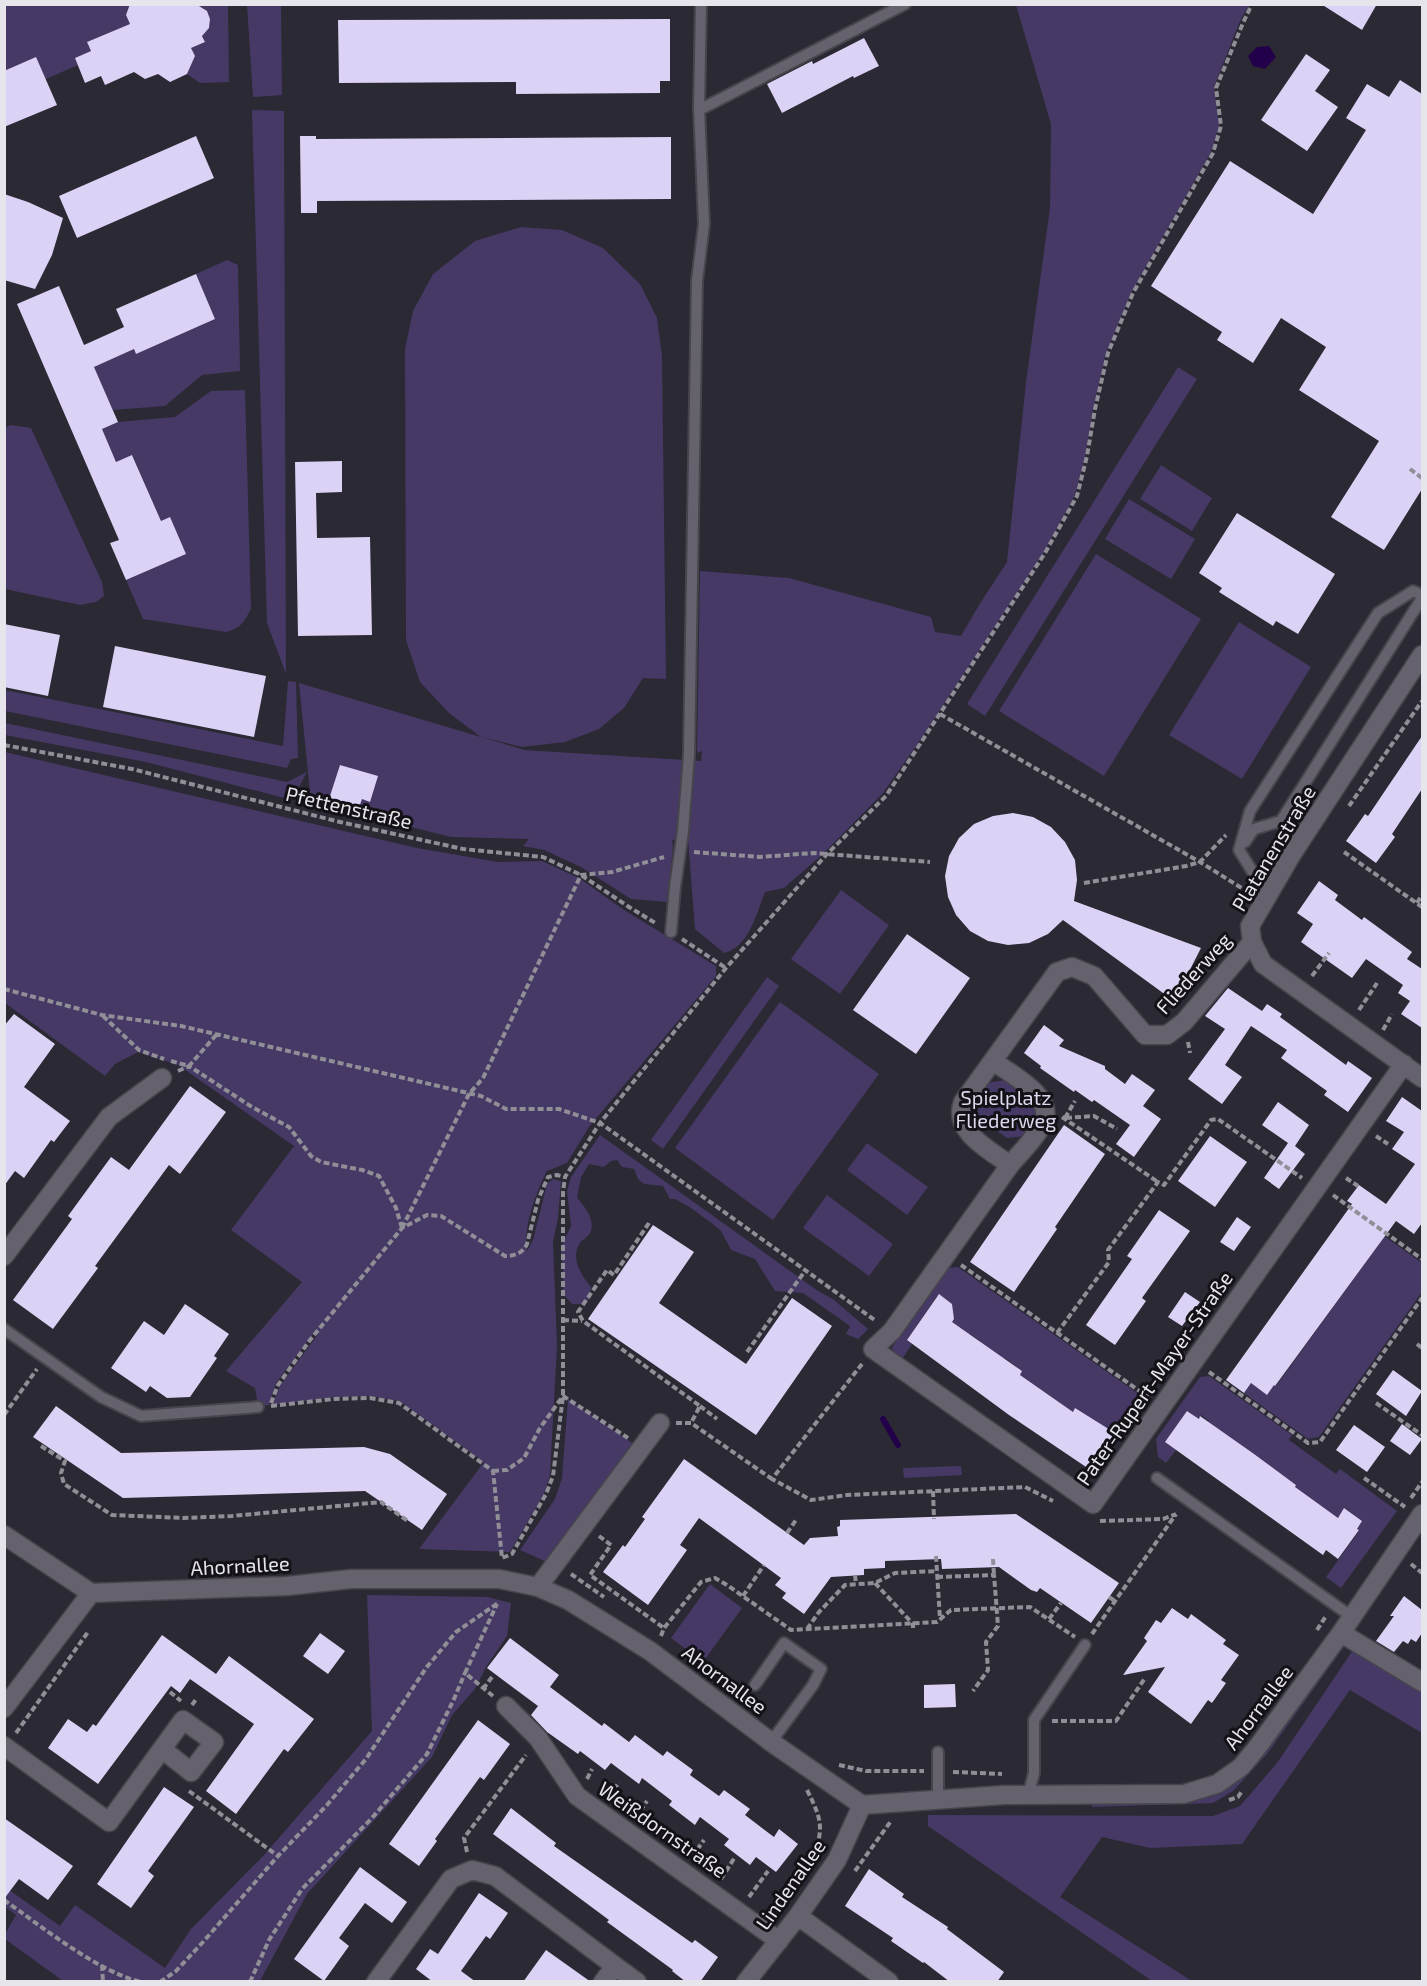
<svg xmlns="http://www.w3.org/2000/svg" width="1427" height="1986" font-family="'Exo 2',sans-serif">
<rect width="100%" height="100%" fill="#2b2933"/>
<path fill="#463965" d="M5,5H130L126,15L130,24L87,42L91,51L75,58L78,65L46,79L5,71Z
M189,5H228L229,82L200,83L187,74L195,56L191,48L205,42L202,34L209,28L210,19L203,8Z
M247,5H281L282,95L253,97Z
M1016,5H1249L1240,21L1214,87L1219,126L1211,152L1131,293L1106,353L1093,409L1085,457L1075,495L1044,552L916,746L883,793L824,853L784,888L765,892C757,912 749,948 724,953L695,929L688,839L672,840L673,847L667,902L631,899L581,867L544,850L523,846L529,839L451,837L311,802L299,683L481,737L449,713L420,682L406,640L405,349L413,311L433,274L475,241L521,227L562,230L603,248L640,284L657,318L662,356L666,679L643,678L624,708L599,729L565,742L522,747L482,737L524,750L701,761L702,751L697,753L700,571L789,578L931,617L935,632L961,636L979,605L1007,562L1026,382L1050,208L1051,124Z
M252,110L284,111L286,674L267,623Z
M227,260L238,265L240,371L202,375L165,406L113,410L94,367L134,349L136,354L215,319L196,274Z
M1178,367L1197,379L985,716L967,704Z
M245,390L251,609C244,622 241,628 226,632L143,619L126,580L186,554L170,518L161,521L133,456L116,462L102,429L118,422L175,417L211,391Z
M11,425L31,428L102,582L104,596L96,602L80,605L5,589L4,428Z
M1161,465L1212,498L1192,531L1140,499Z
M1129,499L1195,539L1171,579L1105,539Z
M1096,554L1201,619L1104,776L999,711Z
M1239,622L1311,667L1242,779L1169,735Z
M288,681L296,682L298,758L291,759L287,768L5,711V690L283,746Z
M5,723L287,782L307,772L292,800L146,762L5,735Z
M5,752L417,848L498,862L542,861L579,878L624,910L716,966V976L604,1109L589,1127L567,1163L547,1171C536,1192 523,1228 527,1251L533,1240L547,1184L553,1179L561,1181L558,1218L553,1242L557,1346L550,1475L544,1494L510,1552L419,1549L484,1462L400,1401L370,1396L334,1397L272,1405L280,1386L318,1334L315,1331L276,1383L269,1405L258,1406L255,1388L226,1371L302,1282L231,1230L294,1146L178,1065L138,1052L115,1064L105,1076L5,1003Z
M841,890L889,925L840,994L791,959Z
M767,977L779,986L663,1149L651,1140Z
M780,1002L879,1074L773,1220L675,1148Z
M1005,1080L1035,1100L1038,1119L1025,1136L1007,1138L978,1117L975,1099L987,1083Z
M600,1135L818,1291L834,1300L868,1329L858,1339L846,1334L850,1326L803,1293L775,1291L755,1259L731,1250L721,1231L713,1224L688,1206L675,1199H670L663,1186L644,1184L638,1179L634,1169L622,1167L617,1160L611,1161L604,1167L589,1164L581,1177L577,1198C585,1207 596,1220 590,1233C588,1237 583,1239 580,1243C570,1258 581,1275 591,1287L589,1299L584,1304H572L563,1294V1268L561,1255L562,1245L571,1226L567,1191L571,1177Z
M867,1143L928,1187L907,1215L847,1170Z
M827,1195L893,1244L869,1276L803,1228Z
M1363,1221L1422,1263V1292L1319,1437L1308,1439L1244,1393L1251,1383L1267,1394L1274,1385L1276,1386L1379,1244Z
M958,1267L1140,1395L1142,1406L1089,1481L1072,1483L1081,1470L1086,1474L1114,1433L1075,1409L1073,1412L1020,1375L1022,1371L1005,1358L1002,1362L977,1346L980,1341L970,1334L967,1338L950,1325L955,1318L948,1313L952,1307L951,1303L941,1296H937L907,1340L912,1344L900,1362L894,1357L892,1347L947,1268Z
M1209,1376L1292,1435L1289,1440L1336,1474L1340,1469L1397,1511L1341,1588L1326,1577L1359,1531L1357,1529L1362,1521L1345,1508L1338,1518L1316,1503L1292,1491L1296,1485L1232,1439L1206,1424L1209,1421L1201,1415L1199,1419L1188,1411L1165,1442L1176,1450L1166,1463L1158,1457L1156,1439L1200,1377Z
M568,1399L635,1445L547,1562L520,1550L555,1499L562,1478Z
M961,1466L962,1475L904,1478L903,1468Z
M710,1584L742,1608L703,1662L671,1638Z
M367,1595L487,1597L511,1603L507,1636L486,1667L475,1689L452,1715L432,1757L307,1894L260,1981H63L5,1939V1934L16,1915L5,1907V1887L60,1926L75,1905L165,1968L191,1929L264,1855L372,1731Z
M1342,1641L1346,1644L1267,1754L1233,1791L1213,1803L1092,1807L1091,1798L1219,1788Z
M1353,1650L1422,1691V1733L1350,1690L1242,1844L1150,1848L1102,1837L1060,1897L1192,1981H1152L928,1826V1815L1213,1816L1240,1806L1277,1763Z"/>
<path fill="#23004a" d="M1269,46L1276,57L1265,69L1253,66L1248,56L1257,47Z"/>
<g fill="none" stroke-linecap="round" stroke-linejoin="round">
<path stroke="#23004a" stroke-width="6" d="M883,1419L898,1445"/>
</g>
<path fill="#dbd2f5" d="M130,4H189L199,6L207,11L210,19L209,28L202,36L205,42L191,48L195,56L187,74L170,82L158,74L145,79L134,72L105,85L101,76L85,83L75,58L91,51L87,42L130,24L126,15Z
M1321,4H1377L1362,30Z
M670,19V81H660V93L516,94V82L339,83L338,20Z
M864,38L879,66L854,78L853,76L782,113L767,84L812,61L813,64Z
M1306,54L1330,70L1315,91L1338,107L1307,151L1261,120Z
M36,57L57,105L4,127V71Z
M1400,80L1422,94V489L1384,550L1331,517L1379,441L1299,390L1326,347L1281,318L1253,363L1217,340L1222,332L1151,286L1230,161L1313,214L1366,130L1346,118L1367,84L1389,97Z
M196,136L214,178L77,238L59,196Z
M300,136H316V139L671,137V199L317,201V213H301Z
M4,194L28,202L63,218L52,255L35,289L4,280Z
M196,274L215,319L136,354L134,349L94,367L118,422L102,429L116,462L132,455L161,521L170,517L186,554L126,580L110,543L119,540L17,304L59,286L84,345L124,327L116,309Z
M342,461V492L316,493L317,538L370,537L372,635L298,636L295,462Z
M1237,513L1335,574L1298,634L1276,621L1273,626L1219,592L1222,588L1199,573Z
M4,624L60,635L48,696L4,687Z
M115,646L266,676L254,737L103,707Z
M1422,736V789L1392,834L1395,837L1376,863L1346,841L1365,814L1368,816Z
M340,765L378,776L370,802L362,799L359,808L329,799Z
M1013,813L1033,817L1051,827L1065,842L1075,860L1077,880L1074,901L1201,948L1174,1001L1063,920L1048,934L1029,943L1008,945L988,941L970,931L956,915L948,897L945,876L949,856L959,838L974,824L993,816Z
M1319,881L1338,895L1335,900L1362,920L1364,917L1412,952L1407,959L1422,969V1028L1401,1014L1410,1001L1398,993L1403,985L1366,959L1352,978L1301,942L1313,924L1297,913Z
M907,934L970,978L916,1054L853,1010Z
M1228,988L1262,1011L1267,1004L1282,1014L1280,1017L1346,1065L1348,1061L1372,1078L1348,1112L1324,1095L1327,1091L1281,1058L1287,1050L1251,1026L1225,1065L1242,1077L1222,1104L1188,1079L1225,1029L1205,1016Z
M14,1014L55,1044L24,1087L70,1121L54,1142L51,1140L24,1178L15,1171L4,1186V1026Z
M1044,1025L1064,1040L1059,1046L1105,1066V1069L1125,1084L1132,1074L1155,1090L1143,1106L1161,1119L1134,1157L1116,1144L1130,1125L1094,1100L1092,1102L1075,1090L1074,1092L1040,1068L1041,1066L1024,1053Z
M190,1086L226,1112L180,1174L169,1165L95,1266L98,1268L53,1329L13,1300L72,1219L68,1216L111,1157L129,1170Z
M1402,1097L1422,1111V1223L1414,1234L1396,1221L1275,1386L1274,1385L1267,1395L1251,1383L1244,1393L1226,1380L1352,1204L1347,1201L1359,1185L1386,1204L1415,1164L1392,1149L1404,1132L1386,1121Z
M1278,1102L1309,1125L1295,1146L1305,1154L1279,1189L1264,1178L1288,1143L1262,1125Z
M1064,1125L1105,1154L1055,1227L1057,1229L1014,1292L970,1262Z
M1210,1136L1247,1162L1215,1207L1178,1181Z
M1159,1210L1190,1231L1142,1298L1146,1301L1115,1345L1086,1325L1132,1259L1127,1256Z
M1237,1217L1251,1227L1234,1251L1220,1242Z
M653,1225L694,1252L659,1303L746,1364L792,1298L832,1326L756,1435L588,1319Z
M1185,1292L1200,1302L1182,1326L1168,1317Z
M939,1294L952,1304L954,1319L952,1322L1022,1371L1020,1375L1073,1412L1075,1408L1115,1433L1089,1469L1009,1415L907,1340Z
M185,1304L229,1334L214,1356L217,1358L190,1397L167,1398L150,1386L146,1392L111,1368L144,1321L164,1335Z
M1393,1370L1422,1391L1406,1416L1376,1394Z
M56,1406L121,1453L364,1447L390,1454L447,1494L422,1530L365,1491L123,1498L33,1437Z
M1187,1411L1199,1419L1200,1416L1254,1454L1296,1485L1295,1487L1338,1518L1344,1508L1362,1521L1357,1529L1359,1530L1338,1559L1326,1550L1323,1555L1165,1442Z
M1402,1424L1422,1439L1410,1455L1390,1441Z
M1354,1425L1385,1447L1367,1472L1336,1450Z
M684,1459L804,1545L810,1538L838,1536L837,1527L840,1526V1520L1016,1514L1119,1583L1091,1623L1040,1588L1037,1592L1031,1590L999,1567L942,1569L941,1559L885,1561V1568L864,1569V1575L831,1577L804,1614L782,1598L786,1593L775,1585L781,1578L699,1518L680,1545L687,1550L648,1605L603,1572L623,1545L625,1547L645,1519L642,1517Z
M1404,1596L1422,1610V1633L1416,1642L1411,1639L1408,1644L1403,1641L1394,1652L1376,1641L1394,1616H1390Z
M1172,1608L1188,1619L1191,1614L1226,1640L1223,1644L1239,1655L1221,1680L1226,1683L1212,1703L1208,1700L1191,1724L1148,1692L1165,1667L1123,1675L1147,1641L1144,1638L1156,1620L1161,1623Z
M320,1633L345,1651L328,1674L303,1656Z
M162,1635L216,1674L229,1656L314,1719L288,1752L284,1749L236,1814L206,1791L254,1724L190,1679L180,1693L171,1686L98,1784L48,1748L68,1719L87,1732L93,1724L96,1726Z
M510,1638L559,1675L550,1687L602,1726L604,1723L629,1742L635,1735L663,1756L667,1751L693,1770L690,1775L719,1796L724,1790L750,1809L745,1815L774,1837L779,1829L798,1844L776,1872L756,1857L750,1865L724,1845L729,1839L700,1817L695,1825L669,1805L672,1801L642,1778L639,1784L611,1763L605,1770L580,1751L578,1754L547,1732L531,1715L538,1706L487,1668Z
M955,1684L956,1707L924,1708V1685Z
M478,1720L510,1744L484,1780L480,1777L435,1839L437,1841L419,1866L389,1844Z
M164,1787L194,1807L148,1871L154,1876L131,1908L97,1884Z
M511,1808L556,1843L554,1846L692,1943L695,1940L718,1957L700,1982H686L672,1971L673,1970L607,1922L609,1920L493,1834Z
M4,1818L73,1866L48,1900L19,1879L4,1899Z
M360,1867L407,1902L392,1923L365,1903L339,1938L349,1946L324,1981L294,1959Z
M869,1869L904,1894L902,1897L948,1927L947,1929L1004,1972L997,1982H950L924,1962L923,1963L891,1941L893,1938L845,1906Z
M479,1893L508,1913L490,1939L486,1936L461,1971L476,1982H433L416,1969L430,1949L438,1954Z
M546,1950L591,1982H523Z"/>
<g fill="none" stroke-linecap="round" stroke-linejoin="round">
<defs>
<path id="service" d="M699,110L905,4
M1245,842L1254,829L1281,821L1422,598
M1271,888L1254,874L1239,850L1250,811L1378,613L1413,591L1422,595
M671,932L675,887L683,831L689,755L697,281L704,224L699,107L701,4
M4,1329L101,1397L141,1416L258,1407
M1157,1478L1352,1617
M755,1685L784,1643L821,1669L813,1685L771,1742
M938,1752V1801
M1028,1796L1034,1773V1720L1085,1645"/>
<path id="minor" d="M1422,655L1292,854L1250,926L1252,942L1263,964L1422,1078
M1252,942L1184,1022L1167,1035H1145L1094,976L1072,967L1057,972L963,1102C952,1132 990,1150 1010,1165L892,1331L873,1349L1093,1504L1404,1064
M993,1061C1009,1073 1054,1096 1044,1120C1038,1136 1021,1152 1010,1165
M4,1256L109,1117L162,1078
M4,1535L91,1593L287,1586L351,1579H499L538,1587L568,1600L650,1651L771,1742L862,1805L1004,1795L1184,1794L1217,1784L1241,1767L1256,1749L1341,1633L1422,1514
M538,1587L660,1423
M1341,1633L1422,1682
M506,1706L538,1738L577,1796L779,1941
M4,1708L91,1593
M4,1746L109,1822L183,1720L214,1742L191,1772L162,1749
M798,1916L889,1982
M376,1982L451,1879L472,1870L495,1876L615,1966
M603,1982L615,1966L637,1982
M746,1982L798,1916L837,1860L862,1805"/>
</defs>
<use href="#service" stroke="#47454c" stroke-width="14"/>
<use href="#minor" stroke="#47454c" stroke-width="21"/>
<path stroke="#908e96" stroke-width="4" stroke-dasharray="6 3" stroke-linecap="butt" d="M1410,469L1422,478
M940,714L1200,862L1248,892
M4,745L132,769L340,822L463,849L543,857L581,875L629,907L657,924
M1349,806L1422,701
M694,852L760,857L813,853L930,862
M1344,852L1422,907
M1084,883L1186,866L1200,862L1226,835
M1417,903L1422,895
M682,939L726,968
M1312,976L1329,953
M4,989L102,1015L181,1026L481,1096L506,1109H559L600,1123L876,1321
M1359,1010L1377,983
M103,1016L139,1050L164,1059
M1383,1030L1392,1014
M1188,1042L1190,1053
M171,1061L189,1066L217,1034
M178,1071L189,1066L252,1107L289,1127L311,1156L321,1162L362,1170L379,1176L396,1208L402,1228
M1062,1117L1158,1182
M1065,1118L1075,1101
M1066,1118L1094,1116L1117,1129
M1376,1136L1388,1144
M1346,1178L1358,1186
M1333,1195L1422,1259
M649,1223L614,1275L607,1270L578,1312L583,1321L700,1406L691,1423
M402,1228L469,1094L483,1078L581,875L612,872L664,857
M961,1265L1148,1397
M563,1320L582,1321
M1057,1333L1109,1262L1108,1250L1158,1182L1164,1185L1211,1120L1218,1119L1302,1178
M1417,1344L1422,1348
M747,1352L805,1271
M862,1364L772,1479L811,1500L847,1495L1025,1487L1053,1501
M1209,1372L1308,1443L1320,1442L1422,1298
M271,1403L278,1385L310,1340L402,1228L427,1215L441,1216L505,1256C515,1256 523,1253 527,1244L538,1200L548,1177L557,1175L565,1177
M1376,1403L1422,1435
M271,1406L334,1399L370,1398L399,1403L493,1471L502,1558L512,1554L546,1494L553,1476L563,1396V1192L565,1177L600,1123L726,968L826,855L886,796L1045,553L1077,496L1087,456L1095,409L1108,353L1133,293L1213,153L1221,126L1216,88L1243,23L1252,4
M700,1406L717,1419
M4,1415L37,1369
M676,1423H691L772,1479
M41,1446L65,1461L61,1473L64,1484L112,1515L183,1518L232,1516L381,1502L409,1522
M493,1471L507,1470L524,1458L540,1428L563,1396L628,1438
M1364,1478L1405,1507
M933,1491L934,1519
M1411,1498L1422,1482
M1100,1521L1163,1519L1176,1514
M787,1533L796,1520
M599,1536L611,1545L590,1575L664,1628
M936,1556L940,1619
M993,1559L994,1575
M1411,1564L1422,1573
M571,1574L604,1597
M855,1575L856,1584
M937,1577L994,1575L998,1626L986,1642L988,1670L973,1691
M875,1583L913,1624V1628
M743,1596L764,1565
M1109,1597L1115,1601
M1049,1619L1061,1603
M807,1629L819,1612L845,1585L875,1583L895,1573L937,1571
M1317,1630L1326,1616
M1092,1634L1176,1514
M661,1636L664,1628L701,1582L715,1578L727,1585L791,1630L937,1622L951,1610L1030,1607L1075,1637
M483,1689L492,1677
M170,1692L181,1701
M493,1696L465,1673L497,1604
M192,1705L197,1698
M1052,1721H1116L1145,1678
M16,1733L88,1632
M839,1765L866,1771H924
M953,1772L1002,1774
M587,1779L592,1769
M807,1790C822,1820 824,1827 813,1859
M189,1791L278,1856
M609,1797L619,1782
M1229,1800L1238,1797L1242,1791
M635,1818L647,1801
M467,1852L464,1838L526,1755
M692,1857L704,1840
M855,1871L891,1821
M721,1879L735,1857
M749,1897L768,1871
M4,1900C41,1926 98,1972 141,1982
M102,1965L103,1982
M160,1982L176,1971L203,1942L278,1856L327,1805L366,1759L426,1668L456,1632L498,1603
M250,1982L269,1940L302,1889L372,1818L427,1754L454,1699L465,1673"/>
<use href="#service" stroke="#65626e" stroke-width="10"/>
<use href="#minor" stroke="#65626e" stroke-width="18"/>
</g>
<g text-anchor="middle" dominant-baseline="central" stroke-width="6" stroke-linejoin="round" paint-order="stroke">
<g font-size="20" fill="#e7e5ec" stroke="#141217">
<text transform="translate(349 807) rotate(13)">Pfettenstraße</text>
<text transform="translate(1273 848) rotate(-59)">Platanenstraße</text>
<text transform="translate(1193 973) rotate(-48)">Fliederweg</text>
<text transform="translate(1154 1378) rotate(-55)">Pater-Rupert-Mayer-Straße</text>
<text transform="translate(240 1565) rotate(-3)">Ahornallee</text>
<text transform="translate(725 1679) rotate(37)">Ahornallee</text>
<text transform="translate(1258 1707) rotate(-53)">Ahornallee</text>
<text transform="translate(663 1829) rotate(35)">Weißdornstraße</text>
<text transform="translate(790 1884) rotate(-55)">Lindenallee</text>
</g>
<g font-size="20" fill="#ded9ef" stroke="#141217">
<text x="1006" y="1097">Spielplatz<tspan x="1006" dy="23">Fliederweg</tspan></text>
</g>
</g>
<rect width="1427" height="1986" fill="none" stroke="#e7e5ec" stroke-width="12"/>
</svg>
